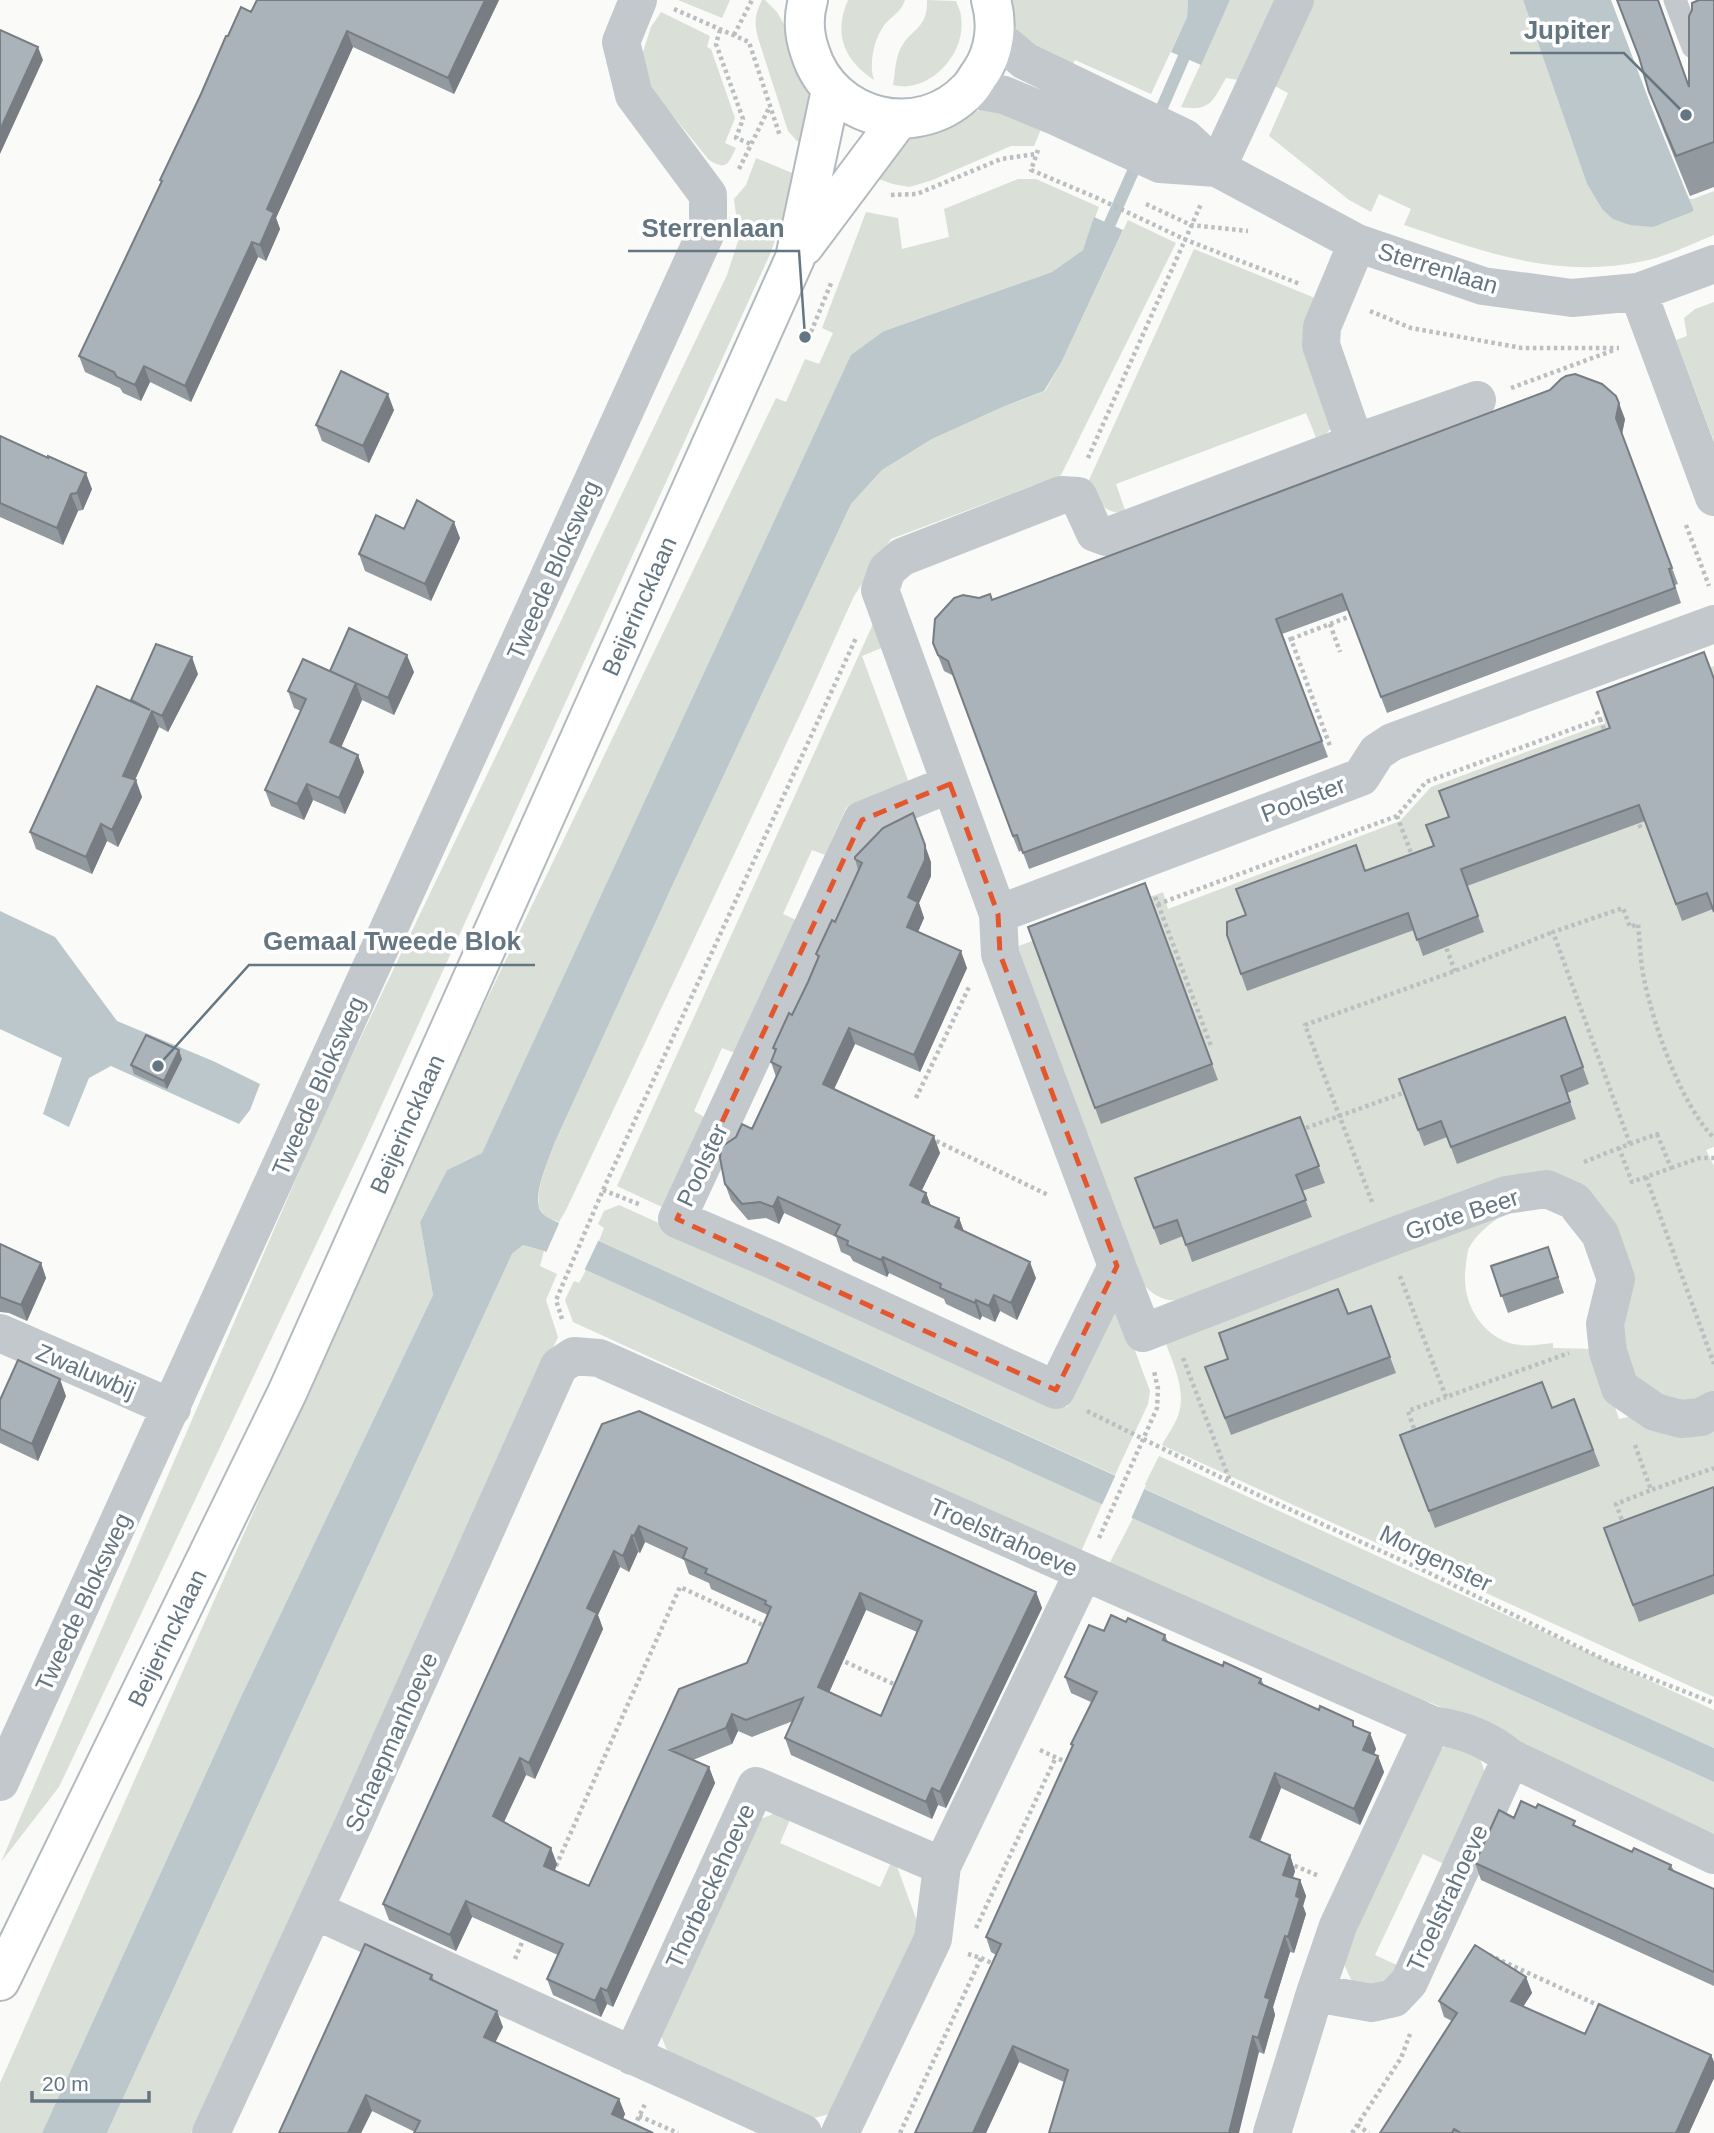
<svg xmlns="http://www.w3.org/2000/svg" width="1714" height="2133" font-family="Arial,sans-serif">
<rect width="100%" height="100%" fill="#fafaf8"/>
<path fill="#dadfd7" d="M678,0H730L722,18Z
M762,0H765L777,12L786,28L807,89L812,112L808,145L797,141L788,131L758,38C754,23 755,14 762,0Z
M848,0H905C902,10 895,14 888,21C875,33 868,63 874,80C844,60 833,34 848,0Z
M927,0L956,1C958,6 961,12 961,17C966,48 940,82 909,86C904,87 898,86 893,85C895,75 895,62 899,52C909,28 928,31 927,0Z
M1008,0H1188L1187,17L1151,94L1075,60L1069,72L1021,38L1011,19Z
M1230,0H1276L1238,80L1226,78C1213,101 1210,112 1181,107Z
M1311,0H1523L1587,184L1602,209L1694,212L1688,199H1693L1714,191V235C1691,244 1668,256 1644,261C1557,280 1485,252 1404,225L1411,209L1379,194L1371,212L1349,200L1269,136L1288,93L1271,84Z
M661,12L710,36L707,47L711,49L735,118L725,143L736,148C728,164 727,171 709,160L653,91L642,55L651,27Z
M980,110H1008L1044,122L1034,146H1011L930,181L909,187L893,184L870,176L909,136Z
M756,158L797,175L771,252L368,1135L59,1787L1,1862L324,1114L727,275L739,238L734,199L746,185Z
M1018,179H1036L1099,207L1083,250L1052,272L884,331L482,1153L447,1170L420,1222L433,1295L239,1701L42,2133H0V2083L411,1157L776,398L786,402L805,359L819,364L833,333L822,328L866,212L898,218L902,249L949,237L944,209Z
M1128,220L1176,243L1061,475L891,539L854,596L806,702L566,1210L559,1222C555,1220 547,1218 544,1215C529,1202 549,1160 554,1144L685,858L851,504L882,470L932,439L1005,406L1045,391L1061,363Z
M1194,249L1320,300L1331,428L1326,434L1317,440L1306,413L1116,484L1126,513C1100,513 1099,501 1089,480Z
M1714,302V441L1676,340L1687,336L1684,318L1695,309Z
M878,613L889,645L862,656L909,783L846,808L825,855L812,850L783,914L796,920L735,1053L722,1048L694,1111L706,1118L664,1208L617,1186Z
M1714,666V1147L1706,1150L1714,1166V1396L1666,1405L1627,1374L1578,1193L1193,1301C1166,1301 1158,1301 1139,1280L1013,948L1163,892L1168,909L1400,821L1431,787L1605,723L1601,706Z
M619,1205L1067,1407L1117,1302L1150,1391L1148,1404L1115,1475L599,1241L604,1228L598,1224L604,1211Z
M1504,1214C1491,1223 1477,1233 1469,1248C1467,1252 1467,1259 1466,1264C1461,1296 1474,1326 1504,1341C1519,1348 1537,1345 1553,1343V1348L1596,1349L1619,1419L1633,1416L1714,1422V1697L1162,1445C1167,1436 1174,1426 1178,1416C1187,1391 1173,1364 1165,1341Z
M523,1245L544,1251L540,1266L557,1274L546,1300L558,1337L211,2094L191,2133H107L512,1254Z
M586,1270L1102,1504L1080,1554L573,1322L565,1300L574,1281L579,1283Z
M1159,1456L1714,1710V1748L1143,1488Z
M1133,1518L1714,1782V1843L1535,1761L1528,1745L1429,1702L1415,1707L1108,1566Z
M1462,1740L1475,1745L1487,1778L1446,1865L1423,1854L1375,1955L1399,1966L1390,1990L1354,1986L1343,1962L1435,1751Z
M783,1810L792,1815L780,1843L880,1887L892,1860L895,1861L922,1935L842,2107L826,2115L806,2120L670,2057L659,2031L753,1822Z"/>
<path fill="#bbc7cb" d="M1188,0H1230L1201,65L1171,52L1187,17Z
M1523,0H1611L1653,111L1694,211L1653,227L1630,225L1613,219L1602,209L1587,184Z
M1094,217L1123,230L1061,363L1044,391L1005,406L932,439L882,470L851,504L685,858L554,1144C549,1160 529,1201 543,1214C549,1220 588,1235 599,1241L1714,1748V1782L544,1251L523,1245L512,1254L107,2133H42L239,1701L433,1295L420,1222L447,1170L482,1153L851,355L884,331L1052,272L1083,250Z
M0,911L55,937L117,1021L213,1061L260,1084L250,1110L239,1124L111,1066L89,1078L69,1127L43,1114L62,1058L0,1029Z"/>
<path fill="#fafaf8" d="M561,1219L600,1237L583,1273L545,1255Z
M1117,1472L1146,1485L1130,1521L1101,1507Z"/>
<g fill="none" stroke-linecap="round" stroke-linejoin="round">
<path stroke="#bbc7cb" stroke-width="12" d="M1157,119L1190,43
M1104,237L1139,158"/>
<defs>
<path id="secondary" d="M808,0C803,17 804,35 810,52C831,120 920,142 969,89C974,84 977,77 981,72C995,51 998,24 991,0
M804,246L899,119
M0,1981L287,1393L795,258L831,90"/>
</defs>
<use href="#secondary" stroke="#b3babf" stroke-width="42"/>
<path stroke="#bbbfc2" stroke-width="4.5" stroke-dasharray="3.5 3.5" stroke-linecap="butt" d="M674,9L749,42L780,136
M720,30L716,44L743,119L736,138L751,144
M734,35L752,0
M1038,150L1031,170L1095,197L1186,240L1300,284
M739,169L769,108
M891,195L917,194L1001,159L1036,154
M1146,204L1191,225L1248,231
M1370,311L1411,328L1522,348H1619
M811,332L832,281
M1511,388L1614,350
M1088,458L1201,204
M1686,525L1709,586
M1330,624L1340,652
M1291,639L1356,614
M1282,642L1291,639L1330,746
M1600,719L1606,735
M1397,816L1413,858
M1637,818L1641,829
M1155,897L1158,904L1397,816L1426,782L1600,719L1596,710
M1158,904L1211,1046
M1444,942L1455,971
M916,1098L970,985
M1306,1128L1403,1093
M1657,1134L1671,1168L1632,1182L1619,1148Z
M930,1138L1048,1195
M1630,1144L1553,932L1623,908L1630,927L1638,924C1640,942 1640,961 1644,979C1654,1026 1680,1103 1714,1138
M1584,1162L1619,1148
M1671,1168L1699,1158H1714
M1646,1177L1714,1364
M603,1190L641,1205
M1372,1202L1305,1025L1455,971L1553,932
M1400,1276L1446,1397L1569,1353
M562,1319L556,1300L603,1190L856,638
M1183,1358L1230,1481
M1087,1411L1230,1482L1427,1572L1609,1662L1714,1703
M1416,1435L1408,1411L1446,1397
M1635,1445L1651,1490L1714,1468
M1624,1526L1616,1504L1651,1490
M1099,1538L1157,1408L1158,1389L1154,1371
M839,1659L898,1686
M1040,1750L1070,1764
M1288,1863L1319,1876
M556,1866L680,1587L767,1627
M976,1928L1056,1757
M1489,1955L1602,2007
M981,1958L996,1965
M515,1959L525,1935
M639,2116L678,2133
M1357,2125L1369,2133
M631,2133L646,2102
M900,2133L981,1958L968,1954
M1352,2133L1401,2058L1410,2034"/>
<path stroke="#c3c8cc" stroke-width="23" d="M1675,0L1693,47"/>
<path stroke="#c3c8cc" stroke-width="38" d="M995,36L1025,61L1185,138L1217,168L1357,243L1483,286L1572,298L1638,292L1714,264
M970,89L1004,95L1055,116L1160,164L1217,168
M1217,168L1295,0
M1638,292L1714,497
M1355,443L1477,400
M950,784L862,820L677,1219L775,1261L1056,1390L1117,1266L1000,954L998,914L880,590L887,570L902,557L1061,495L1078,496L1095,533L1106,537L1355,443L1321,345L1322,327L1357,243
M998,914L1361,777L1377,752L1392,742L1714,624
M1117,1266L1143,1333L1386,1239L1506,1195L1547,1189L1574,1201L1600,1234L1616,1279L1605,1324L1608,1352L1620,1388L1655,1412L1681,1419L1701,1417L1714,1410
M0,1333L172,1408
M0,1782L708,228V195L634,95L621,42L638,0
M314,1910L803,2133
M1315,1993L1372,2003L1394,1998L1409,1982L1511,1758
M632,2056L756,1786L942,1866
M211,2133L355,1821L559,1366L574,1356L599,1358L1432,1725C1464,1730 1486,1738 1511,1758L1714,1855
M840,2133L933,1939L942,1866L1083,1573
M1272,2133L1315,1993L1338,1926L1432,1725"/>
<use href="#secondary" stroke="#fff" stroke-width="38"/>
</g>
<path fill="#929a9f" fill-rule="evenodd" d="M499,0L454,94L353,47L276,218L280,229L266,261L258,257L191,402L150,382L141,401L123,393L120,388L85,372L79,356L161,182L160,180L228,36L251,12Z
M1714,0V187L1690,196L1664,132L1649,92L1689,87Z
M394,410L369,463L322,441L316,425Z
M1625,419L1622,434L1678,584L1675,585L1681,603L1387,713L1348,610L1282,634L1328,757L1029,869L1022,850L1019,852L1009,827L954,676L944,671L933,643L992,600Z
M0,436L92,489L83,510L78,511L63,545L0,517Z
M404,529L460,538L431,601L365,571L359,554Z
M1704,652L1713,909L1682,921L1645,821L1467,886L1484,932L1423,956L1414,930L1247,991L1227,935L1365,871L1434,846L1449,817L1610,728Z
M414,672L394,715L362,700L341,747L358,755L364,772L345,814L313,800L304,820L271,806L265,790L301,711L294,708L288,691Z
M198,674L168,732L159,727L135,780L142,797L118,847L107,841L92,874L36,849L30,832L131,701Z
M855,859L931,862V876L919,903L924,918L918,932L967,968L920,1072L855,1044L834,1089L940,1153L922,1190L926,1193L931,1206L959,1218L964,1232L1036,1278L1017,1320L1000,1311L995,1322L982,1316L980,1320L946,1304L944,1299L889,1273L887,1277L853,1261L850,1256L841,1252L836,1237L784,1213L779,1224L766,1218L748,1220L731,1200L725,1184L776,1077L771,1062L775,1053L773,1048L792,1015L808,982L818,959L816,954L835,922L858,870Z
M1145,883L1218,1080L1101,1124L1028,927Z
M1565,1017L1589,1084L1567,1093L1576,1119L1457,1164L1447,1137L1424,1146L1399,1079Z
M182,1059L167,1089L134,1074L131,1065Z
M1300,1117L1325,1183L1302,1191L1312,1217L1192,1262L1183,1236L1160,1245L1135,1178Z
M0,1244L41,1263L46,1278L27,1321L9,1313L0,1312Z
M1548,1247L1564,1293L1508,1313L1491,1266Z
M1371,1306L1396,1373L1231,1435L1205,1367Z
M66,1396L38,1461L0,1443V1400Z
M1574,1399L1600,1466L1435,1528L1400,1435L1552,1408Z
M602,1424L1036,1592L1042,1608L946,1808L938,1805L932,1819L791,1755L785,1738L793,1721L752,1737L738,1731L732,1744L693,1760L709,1767L715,1783L613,2007L607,2004L601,2017L553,1995L547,1979L558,1955L472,1917L456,1951L389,1920L383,1904ZM645,1542L684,1560L689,1574L709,1583L711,1589L768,1615L747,1663L679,1689L589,1886L555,1871L557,1864L504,1822L526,1775L535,1779L579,1683L603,1629L598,1615L620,1567L629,1572L638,1552L640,1553ZM866,1610L917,1632L881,1716L829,1692Z
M1714,1487V1594L1639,1622L1604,1528Z
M1126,1622L1165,1635L1168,1642L1223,1666L1261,1679L1264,1685L1370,1733L1376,1749L1374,1755L1378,1756L1384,1772L1360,1825L1281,1788L1260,1842L1290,1855L1295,1871L1293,1878L1300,1880L1306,1896L1303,1906L1306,1914L1294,1953L1290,1952L1273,2007L1275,2015L1264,2054L1259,2052L1064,2082L1019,2062L986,2133H915L996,1955L991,1952L986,1937L1072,1747L1071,1744L1091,1702L1071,1693L1065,1677L1104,1631Z
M1514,1818L1577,1827L1632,1852L1671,1865L1674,1871L1714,1889V1986L1481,1880L1475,1863Z
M432,1975L434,1981L503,2027L495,2042L619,2099L625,2114L623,2119L415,2132L372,2111L361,2133H279Z
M1526,1977L1532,1993L1523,2007L1585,2034L1711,2055L1714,2062V2078L1689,2133H1380L1452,2021L1444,2017L1439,2001Z"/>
<path fill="#777d82" d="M485,0H499L454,94L448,78Z
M347,31L353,47L276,218L280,229L266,261L260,245L267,209Z
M38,47L43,60L0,154V130Z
M252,242L258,257L191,402L185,386Z
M144,366L150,382L141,401L135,385Z
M388,394L394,410L369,463L363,446Z
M1619,403L1625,419L1622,434L1616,418Z
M86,473L92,489L83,510L77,493Z
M71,494L78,511L63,545L57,528Z
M454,522L460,538L431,601L425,584Z
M407,655L414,672L394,715L388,698Z
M192,657L198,674L168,732L162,716Z
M356,683L362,700L336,759L330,742Z
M152,711L159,727L129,793L123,776Z
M358,755L364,772L345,814L339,798Z
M136,780L142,797L118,847L112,830Z
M307,784L313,800L304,820L297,804Z
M101,824L107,841L92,874L86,857Z
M925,845L931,862V876L919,903L924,918L913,943L907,927L908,897Z
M961,951L967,968L920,1072L914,1055Z
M849,1028L855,1044L829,1100L823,1084Z
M179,1050L182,1059L167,1089L164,1081Z
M934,1136L940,1153L916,1202L910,1185Z
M926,1193L932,1209L922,1202Z
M778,1197L784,1213L779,1224L773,1207Z
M959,1218L965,1234L955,1227Z
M883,1257L889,1273L887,1277L881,1260Z
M1030,1262L1036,1278L1017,1320L1011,1303Z
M41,1263L46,1278L27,1321L21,1305Z
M994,1295L1000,1311L995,1322L989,1306Z
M976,1300L982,1316L980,1320L975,1303Z
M60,1379L66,1396L38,1461L32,1444Z
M639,1526L645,1542L640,1553L634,1536Z
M632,1535L638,1552L629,1572L623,1556Z
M614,1551L620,1567L598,1615L603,1629L535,1779L529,1763L587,1608Z
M1036,1592L1042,1608L946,1808L940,1792Z
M860,1593L866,1610L824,1704L818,1687Z
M732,1714L738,1731L732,1744L726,1728Z
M1370,1733L1376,1749L1369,1766L1363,1750Z
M1378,1756L1384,1772L1360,1825L1354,1809Z
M520,1758L526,1775L499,1832L493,1816Z
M709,1767L715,1783L613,2007L607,1991Z
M1275,1773L1281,1788L1255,1853L1250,1837Z
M932,1788L938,1805L932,1819L926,1802Z
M551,1848L557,1864L550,1882L544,1866Z
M1290,1855L1295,1871L1288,1891L1283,1875Z
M1300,1880L1306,1896L1303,1906L1306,1914L1294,1953L1288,1937L1296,1896Z
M466,1901L472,1917L456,1951L450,1935Z
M1285,1936L1290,1952L1273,2007L1275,2015L1264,2054L1258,2038L1265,1997Z
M1526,1977L1532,1993L1516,2017L1511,2001Z
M601,1988L607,2004L601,2017L595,2001Z
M497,2011L503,2027L490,2053L484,2037Z
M1253,2036L1259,2052L1239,2133H1229Z
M1013,2046L1019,2062L986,2133H973Z
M1711,2055L1714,2062V2078L1689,2133H1676Z
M366,2095L372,2111L361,2133H348Z
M619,2099L625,2114L618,2130L612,2114Z"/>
<path fill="#aab3b9" stroke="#777d82" stroke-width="2" fill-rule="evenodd" d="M257,0H485L448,78L347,31L267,209L274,213L260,245L252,242L185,386L144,366L135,385L117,377L114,372L79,356L162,181L160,180L201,94L226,36H228L241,7L251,12Z
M1617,0H1658L1689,87V16L1692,10V3L1699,0H1714V142L1676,156L1649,92L1639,57Z
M0,30L38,47L0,130Z
M341,371L388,394L363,446L316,425Z
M1575,374L1602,384L1616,396L1619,403L1616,418L1672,568L1669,569L1675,588L1381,697L1342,594L1276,619L1322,741L1023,853L1017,835L1013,836L1004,812L948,661L938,655L933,643L935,619L954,598L963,595L979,598L990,594L992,600L1550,390L1561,379L1566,376Z
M0,436L48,458V456L86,473L77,493L71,494L57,528L0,503Z
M417,500L454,522L425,584L359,554L376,515L404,529Z
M349,628L407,655L388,698L330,671Z
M156,644L192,657L162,716L152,711L123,776L136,780L112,830L101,824L86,857L30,832L97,686L150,710L131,700Z
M1704,652L1714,679V912L1707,893L1676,904L1639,805L1461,869L1478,916L1417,940L1408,913L1241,974L1227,935V922L1246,915L1236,889L1356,845L1365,871L1434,846L1426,825L1449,817L1439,791L1610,728L1597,692Z
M303,659L356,683L330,742L358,755L339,798L307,784L297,804L265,790L306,699L288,691Z
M913,813L925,845V860L908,897L918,902L907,927L961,951L914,1055L849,1028L823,1084L934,1136L910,1185L926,1193L922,1202L959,1218L955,1227L1030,1262L1011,1303L994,1295L989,1306L976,1300L975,1303L940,1288L941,1284L883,1257L881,1260L847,1245L848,1241L835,1235L840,1225L778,1197L773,1207L760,1202L742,1204L725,1184L720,1158L721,1147L736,1137L742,1124L752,1129L781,1067L771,1062L776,1049L773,1048L789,1013L792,1015L808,982L819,956L816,954L832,920L835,922L862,863L855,859V857L883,828Z
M1145,883L1212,1064L1095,1108L1028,927Z
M1565,1017L1583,1067L1561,1076L1570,1102L1451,1147L1441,1121L1418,1130L1399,1079Z
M146,1035L179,1050L164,1081L131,1065Z
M1300,1117L1319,1166L1296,1175L1306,1200L1186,1245L1177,1220L1154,1228L1135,1178Z
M0,1244L41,1263L21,1305L0,1297Z
M1548,1247L1558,1277L1501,1296L1491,1266Z
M1338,1289L1348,1314L1371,1306L1390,1357L1225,1418L1205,1367L1228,1359L1219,1333Z
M18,1360L60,1379L32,1444L0,1429V1400Z
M1542,1382L1552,1408L1574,1399L1593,1450L1429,1511L1400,1435Z
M639,1411L1036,1592L940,1792L932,1788L926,1802L785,1738L803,1698L746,1720L732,1714L726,1728L670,1750L709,1767L607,1991L601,1988L595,2001L547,1979L563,1944L466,1901L450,1935L383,1904L602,1424ZM639,1526L687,1548L683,1558L707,1569L705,1573L766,1601L765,1604L771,1607L747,1663L679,1689L589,1886L544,1866L551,1848L493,1816L520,1758L529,1763L573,1667L597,1613L587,1608L614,1551L623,1556L632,1535L634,1536ZM860,1593L922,1621L881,1716L818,1687Z
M1714,1487V1575L1633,1605L1604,1528Z
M1111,1615L1126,1622L1128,1618L1165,1635L1163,1640L1223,1666L1224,1662L1261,1679L1259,1683L1319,1710L1320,1706L1353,1721V1726L1370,1733L1363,1750L1378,1756L1354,1809L1275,1773L1250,1837L1290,1855L1283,1875L1300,1880L1296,1896L1300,1898L1288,1937L1285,1936L1265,1997L1270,1999L1258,2038L1253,2036L1229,2133H1049L1068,2070L1013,2046L973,2133H915L1001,1944L986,1937L1073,1745L1071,1744L1097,1692L1065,1677L1089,1625L1104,1631Z
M1521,1801L1536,1808L1538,1804L1575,1821L1573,1825L1632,1852L1634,1848L1671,1865L1669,1869L1714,1889V1972L1475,1863L1499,1810L1514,1818Z
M365,1944L432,1975L430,1979L497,2011L484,2037L619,2099L612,2114L653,2133H414L420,2121L366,2095L348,2133H279Z
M1475,1945L1526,1977L1511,2001L1585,2034L1599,2004L1711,2055L1676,2133H1461L1454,2129L1452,2133H1380L1457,2013L1439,2001Z"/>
<path fill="none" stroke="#e4572e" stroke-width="5" stroke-dasharray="14 9" stroke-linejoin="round" d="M950,784L998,914L1000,954L1117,1266L1056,1390L677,1219L862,820Z"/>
<g text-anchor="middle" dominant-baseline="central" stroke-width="7" stroke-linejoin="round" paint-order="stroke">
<g font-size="24" fill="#657683" stroke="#fff">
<text transform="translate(1438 268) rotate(17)">Sterrenlaan</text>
<text transform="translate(553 570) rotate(-66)">Tweede Bloksweg</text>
<text transform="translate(639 606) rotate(-66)">Beijerincklaan</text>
<text transform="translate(1303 799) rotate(-21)">Poolster</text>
<text transform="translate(318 1086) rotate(-66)">Tweede Bloksweg</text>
<text transform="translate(407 1124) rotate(-66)">Beijerincklaan</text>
<text transform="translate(702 1165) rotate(-65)">Poolster</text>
<text transform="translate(1462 1214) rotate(-18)">Grote Beer</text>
<text transform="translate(86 1371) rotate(23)">Zwaluwbij</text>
<text transform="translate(1004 1537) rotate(24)">Troelstrahoeve</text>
<text transform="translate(1436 1558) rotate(26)">Morgenster</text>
<text transform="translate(83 1602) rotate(-65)">Tweede Bloksweg</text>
<text transform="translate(167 1638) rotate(-64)">Beijerincklaan</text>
<text transform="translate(391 1742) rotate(-66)">Schaepmanhoeve</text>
<text transform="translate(710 1886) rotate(-65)">Thorbeckehoeve</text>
<text transform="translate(1447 1898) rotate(-65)">Troelstrahoeve</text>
</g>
</g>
<path fill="none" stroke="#657683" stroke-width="2.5" d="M1686 115L1624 53H1510M805 337L799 251H628M158 1066L249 965H535"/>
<g fill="#657683" stroke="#fff" stroke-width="2.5">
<circle cx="1686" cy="115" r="7"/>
<circle cx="805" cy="337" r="7"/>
<circle cx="158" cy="1066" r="7"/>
</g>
<g font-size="26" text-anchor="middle" font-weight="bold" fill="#657683" stroke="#fff" stroke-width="7" stroke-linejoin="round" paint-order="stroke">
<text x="1567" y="39">Jupiter</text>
<text x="713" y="237">Sterrenlaan</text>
<text x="392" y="950">Gemaal Tweede Blok</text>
</g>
<path d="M32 2091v10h117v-10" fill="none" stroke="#657683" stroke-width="3.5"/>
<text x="42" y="2091" font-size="21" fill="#657683" stroke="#ffffff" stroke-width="5" paint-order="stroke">20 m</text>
</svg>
